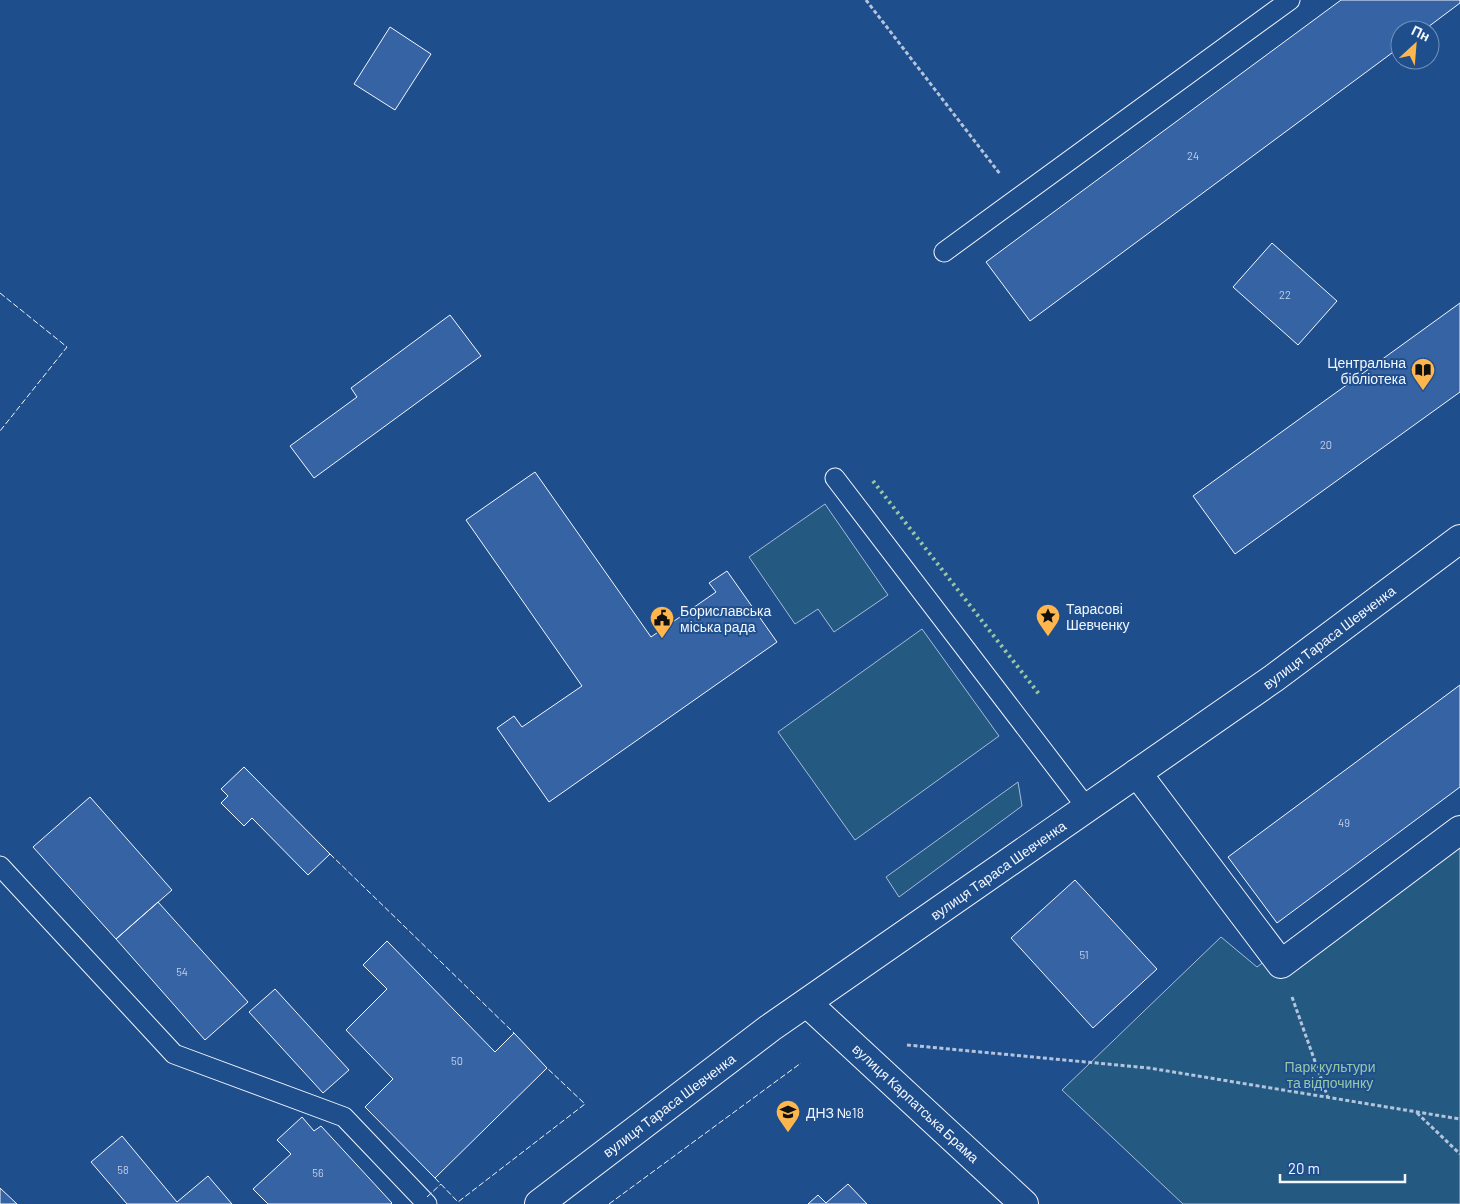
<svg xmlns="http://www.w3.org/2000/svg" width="1460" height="1204" font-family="Barlow,sans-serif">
<rect width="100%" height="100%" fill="#1f4e8c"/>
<path fill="#245a82" stroke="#a8bbd7" d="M825,504L888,595L834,632L818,609L795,624L749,557Z
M922,629L999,736L855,840L778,732Z
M1018,782L1022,806L899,897L886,877Z
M1460,815V1204H1183L1062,1090L1221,937L1257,967Z"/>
<path fill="#3563a3" stroke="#f2f6ff" d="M1341,0H1460V3L1424,30H1400V47L1030,321L986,262Z
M390,27L431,54L395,110L354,84Z
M1272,243L1337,301L1298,345L1233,287Z
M1460,303V392L1235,554L1193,496Z
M450,315L481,356L314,478L290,446L357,397L351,388Z
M535,472L651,637L716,592L709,583L727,571L777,642L549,802L497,728L514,716L522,727L582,686L466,520Z
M1460,685V787L1277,923L1228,857Z
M244,767L330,854L308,875L252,818L244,826L221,803L228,796L221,789Z
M90,797L172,890L116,939L33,847Z
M1075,880L1157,969L1093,1028L1011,938Z
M158,902L248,1002L205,1040L116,939Z
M387,941L495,1052L514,1033L547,1068L435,1178L365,1107L393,1079L346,1030L387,989L363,965Z
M275,989L349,1070L323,1093L249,1012Z
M302,1117L314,1131L321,1126L392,1203L391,1204H268L253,1189L291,1154L277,1140Z
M122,1136L177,1202L208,1176L232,1204H127L91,1162Z
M848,1184L867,1204H808L818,1195L826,1203Z
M0,1188L17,1204H0Z"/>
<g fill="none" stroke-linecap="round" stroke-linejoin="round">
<defs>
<path id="lane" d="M944,252L1290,0
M835,478L1087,808
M0,866L174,1054L344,1117L427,1204"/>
<path id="street" d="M1137,773L1281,964L1460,830
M807,1003L1024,1204"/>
<path id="secondary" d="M539,1204L770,1028L1274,678L1460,539"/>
</defs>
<use href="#lane" stroke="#f2f6ff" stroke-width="21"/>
<use href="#street" stroke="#f2f6ff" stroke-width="30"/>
<use href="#secondary" stroke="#f2f6ff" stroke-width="30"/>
<path stroke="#b3c4dc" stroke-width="3" stroke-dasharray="4 2.5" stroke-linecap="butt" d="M866,0L1000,174
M1292,997L1328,1098
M907,1045L1149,1068L1460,1119
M1417,1113L1460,1154"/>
<use href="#lane" stroke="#1f4e8c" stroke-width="19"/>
<use href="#street" stroke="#1f4e8c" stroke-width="28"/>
<use href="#secondary" stroke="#1f4e8c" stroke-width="28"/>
<path stroke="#97c8a6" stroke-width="4" stroke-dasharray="2.5 4" stroke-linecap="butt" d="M873,481L1039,694"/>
<path stroke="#f2f6ff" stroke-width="1" stroke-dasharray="6 2.5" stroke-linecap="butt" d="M0,293L67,347L0,431
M330,854L514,1033
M435,1178L458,1202L585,1104L547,1068
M427,1197L441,1184
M609,1204L801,1063"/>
</g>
<defs>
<symbol id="library-pin" viewBox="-11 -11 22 30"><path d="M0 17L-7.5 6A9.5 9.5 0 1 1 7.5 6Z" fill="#ffb74d" stroke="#1f4e8c"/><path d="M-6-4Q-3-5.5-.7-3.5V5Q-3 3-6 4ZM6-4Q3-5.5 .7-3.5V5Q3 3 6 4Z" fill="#111"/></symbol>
<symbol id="sight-pin" viewBox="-11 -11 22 30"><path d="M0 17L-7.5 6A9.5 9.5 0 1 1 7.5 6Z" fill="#ffb74d" stroke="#1f4e8c"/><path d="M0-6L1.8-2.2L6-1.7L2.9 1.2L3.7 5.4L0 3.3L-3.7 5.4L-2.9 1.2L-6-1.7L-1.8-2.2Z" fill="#111"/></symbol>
<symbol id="civic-pin" viewBox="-11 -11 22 30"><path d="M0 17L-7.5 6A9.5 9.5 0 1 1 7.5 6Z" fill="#ffb74d" stroke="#1f4e8c"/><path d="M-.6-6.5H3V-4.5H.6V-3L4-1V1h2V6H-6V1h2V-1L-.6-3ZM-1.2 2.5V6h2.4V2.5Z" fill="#111"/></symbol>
<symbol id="school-pin" viewBox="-11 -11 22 30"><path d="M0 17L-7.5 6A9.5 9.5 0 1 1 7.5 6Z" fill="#ffb74d" stroke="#1f4e8c"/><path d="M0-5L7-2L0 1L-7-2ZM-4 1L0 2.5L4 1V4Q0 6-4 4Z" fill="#111"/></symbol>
</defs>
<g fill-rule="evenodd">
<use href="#library-pin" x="1409" y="356" width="28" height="38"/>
<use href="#sight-pin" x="1034" y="602" width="28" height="38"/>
<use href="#civic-pin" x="648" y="604" width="28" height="38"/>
<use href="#school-pin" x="774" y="1098" width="28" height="38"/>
</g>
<g text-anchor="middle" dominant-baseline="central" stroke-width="4" stroke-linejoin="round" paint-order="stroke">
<g font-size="11" fill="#c3d1e8">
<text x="1193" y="155">24</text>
<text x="1285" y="294">22</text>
<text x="1326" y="444">20</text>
<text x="1344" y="822">49</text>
<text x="1084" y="954">51</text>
<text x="182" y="971">54</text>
<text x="457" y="1060">50</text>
<text x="123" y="1169">58</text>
<text x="318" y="1172">56</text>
</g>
<g font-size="14" fill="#f2f6ff" stroke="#1f4e8c" text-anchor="start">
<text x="1406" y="362" text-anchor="end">Центральна<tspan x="1406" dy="16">бібліотека</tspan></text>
<text x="1066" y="608">Тарасові<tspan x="1066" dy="16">Шевченку</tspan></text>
<text x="680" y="610">Бориславська<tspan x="680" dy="16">міська рада</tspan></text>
<text x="806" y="1112">ДНЗ №18</text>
</g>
<g font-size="14" fill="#f2f6ff" stroke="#1f4e8c">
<text transform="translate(1329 637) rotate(-37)">вулиця Тараса Шевченка</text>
<text transform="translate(998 870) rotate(-35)">вулиця Тараса Шевченка</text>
<text transform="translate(916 1103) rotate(43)">вулиця Карпатська Брама</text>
<text transform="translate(669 1105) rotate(-37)">вулиця Тараса Шевченка</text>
</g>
<g font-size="14" fill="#97c8a6" stroke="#1f4e8c">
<text x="1330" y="1066">Парк культури<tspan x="1330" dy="16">та відпочинку</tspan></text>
</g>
</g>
<g transform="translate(1415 45) rotate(26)"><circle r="24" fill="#1f4e8c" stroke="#7391ba"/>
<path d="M0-4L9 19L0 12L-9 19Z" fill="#ffb74d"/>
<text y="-8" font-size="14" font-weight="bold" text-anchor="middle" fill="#f2f6ff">Пн</text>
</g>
<path d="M1280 1174v8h125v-8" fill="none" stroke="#f2f6ff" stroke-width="2.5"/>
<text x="1288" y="1174" font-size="15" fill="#f2f6ff" stroke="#1f4e8c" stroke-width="4" paint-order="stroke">20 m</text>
</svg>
